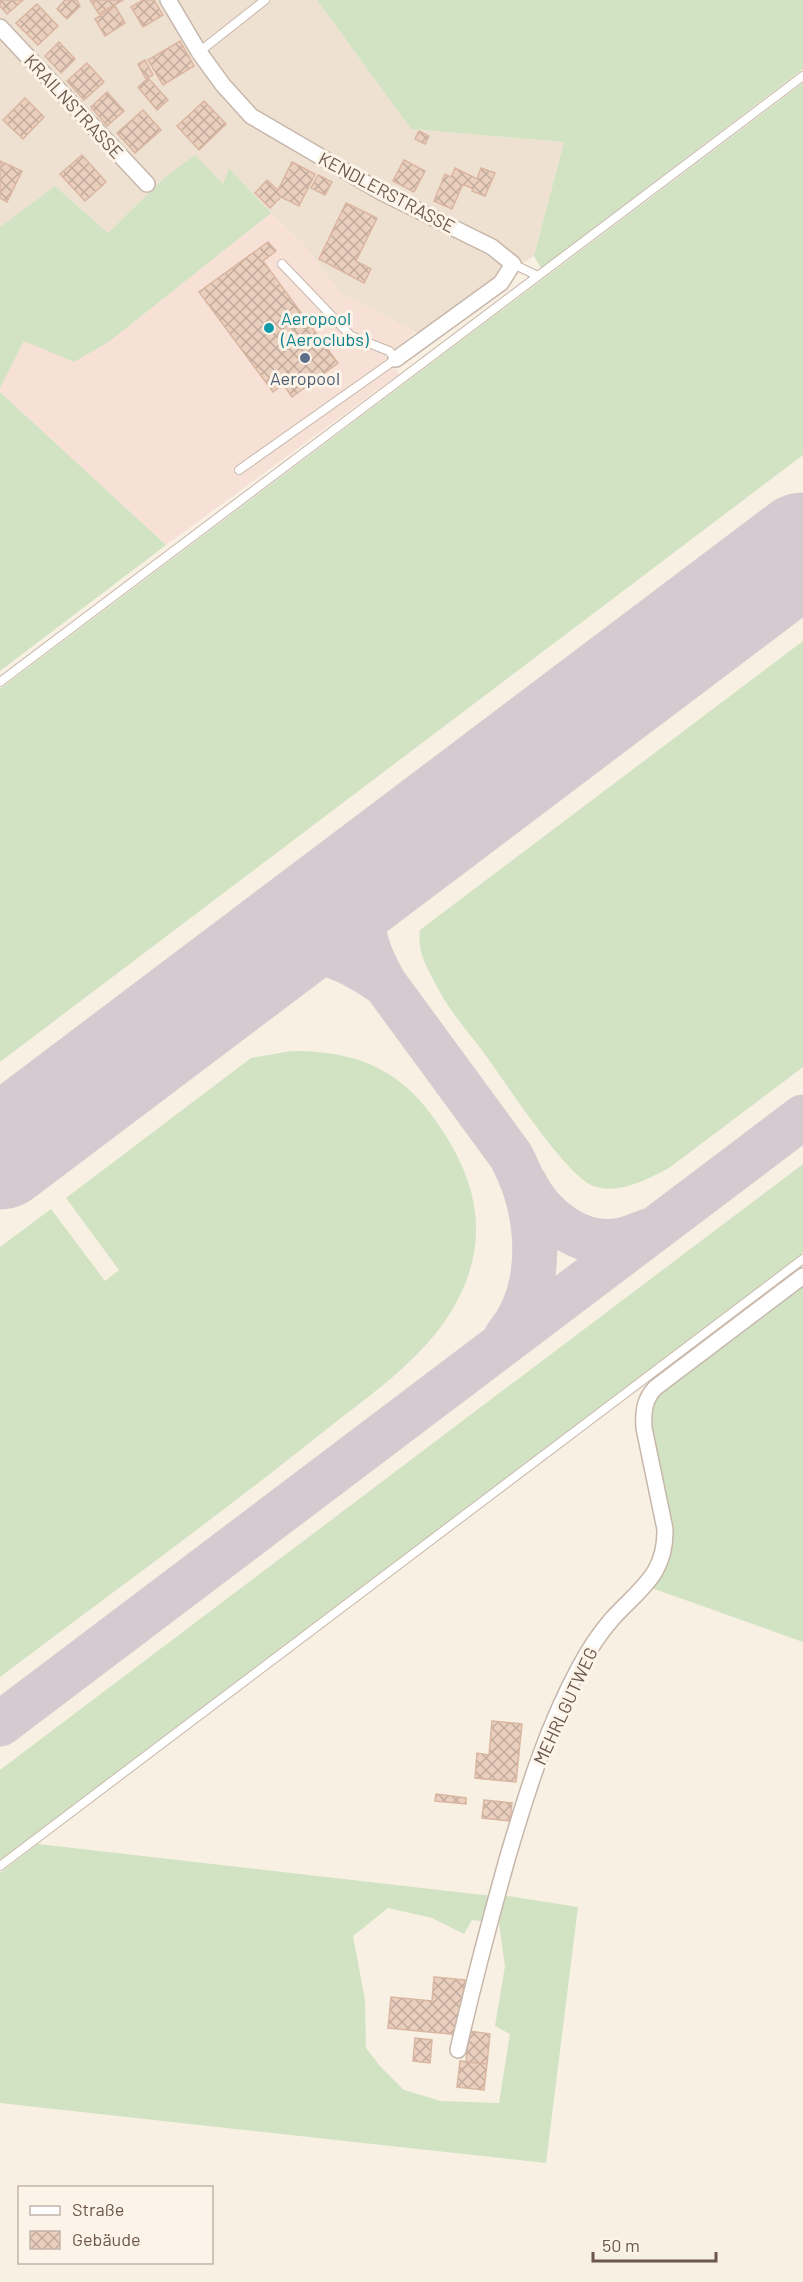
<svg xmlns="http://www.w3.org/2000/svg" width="803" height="2282" font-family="Barlow,sans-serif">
<defs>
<pattern id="building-cross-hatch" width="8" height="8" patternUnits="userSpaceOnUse" patternTransform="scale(1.5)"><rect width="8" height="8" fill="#eacfbe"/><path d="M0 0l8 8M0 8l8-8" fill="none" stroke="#c2ab9d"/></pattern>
</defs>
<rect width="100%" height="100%" fill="#f8f0e2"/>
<path fill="#efe1d2" d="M0,0H317L411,129L564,142L534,256L479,291L421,335L341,294L304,245L271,213L230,169L223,184L164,178L108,233L55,186L0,227Z"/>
<path fill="#f7e1d7" d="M271,213L304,245L341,294L415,332L386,356L399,374L166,545L0,392V388L24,341H110Z"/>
<path fill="#d1e3c3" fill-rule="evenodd" d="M317,0H803V69L541,268L534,256L564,142L411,129Z
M803,83V455L0,1062V689Z
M195,155L223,184L229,168L271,213L110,341L74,362L24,341L0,388V227L55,186L108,233L164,178Z
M0,392L166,545L0,671Z
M803,641V1067L669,1168C647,1180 615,1196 591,1185C562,1170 506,1083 484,1053C470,1034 453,1015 441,994C431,975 416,953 420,930Z
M291,1051C365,1051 407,1073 446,1136C477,1186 487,1236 462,1291C434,1354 370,1394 318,1436C214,1519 106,1597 0,1677V1247L51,1209L105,1281L119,1270L66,1198L251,1058Z
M803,1164V1253L0,1860V1770Z
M803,1281V1642L649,1587L662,1571L649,1439L652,1397Z
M38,1844L492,1896L501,1895L578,1907L546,2163L0,2103V1873ZM388,1908L432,1918L464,1934L472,1920L499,1923L505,1966L495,2026L510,2034L499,2103L441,2101L404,2090L379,2065L366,2048L365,2000L353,1936Z"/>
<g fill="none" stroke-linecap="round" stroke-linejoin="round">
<path stroke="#d5cad0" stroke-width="45" d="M379,868C359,918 357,936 385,984L511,1156C540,1210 547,1288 506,1337
M248,967C257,962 268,955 278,953C320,944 351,961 385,984
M524,1182C541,1217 580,1249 622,1240C631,1238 640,1234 648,1231
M0,1724L803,1117"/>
<path stroke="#d5cad0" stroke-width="111" d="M0,1154L803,548"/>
</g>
<path fill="url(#building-cross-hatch)" stroke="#dab6a1" stroke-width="1.5" d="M0,0H23L7,14L0,6Z
M65,0H77L80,6L67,19L57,9Z
M90,0H123L99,14Z
M143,0H154L163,15L143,27L131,7Z
M37,4L58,26L38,45L16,23Z
M115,6L125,23L105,36L95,19Z
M180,41L194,66L163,85L148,60Z
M59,42L75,59L61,73L45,56Z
M145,60L153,75L146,79L138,64Z
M87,63L104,82L84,100L67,81Z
M148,78L168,100L157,110L138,87Z
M107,92L124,111L107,126L91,107Z
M25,98L44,117L23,139L3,120Z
M204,101L226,124L199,150L177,126Z
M143,110L161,130L135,153L117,133Z
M419,131L429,136L425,144L415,139Z
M82,155L106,182L85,201L60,174Z
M404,160L425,171L414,192L393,181Z
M0,161L22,171L7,202L0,198Z
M292,162L315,174L299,206L281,197L270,208L255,193L267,180L278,190Z
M455,168L477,179L481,168L495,173L485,196L472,191L473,189L463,184L452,209L434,201L445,174L451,177Z
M318,175L332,182L325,195L311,188Z
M346,203L377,218L356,261L371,269L364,283L319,259Z
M268,242L276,251L263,261L338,363L292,397L283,384L273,392L199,292Z
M492,1721L522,1724L516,1782L475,1778L477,1753L489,1755Z
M436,1794L466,1798V1804L435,1801Z
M484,1800L512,1803L510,1821L482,1818Z
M434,1977L465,1980L460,2035L388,2028L391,1997L432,2001Z
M469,2031L490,2034L487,2064L466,2062Z
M415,2038L432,2040L430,2063L413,2061Z
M460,2061L487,2064L484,2090L457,2087Z"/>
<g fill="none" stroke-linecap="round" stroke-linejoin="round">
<defs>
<path id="lane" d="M199,52L265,0
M513,264L538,276
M239,470L396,359L389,351L351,336L282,264
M0,682L803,76
M0,1866L803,1259"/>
<path id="street" d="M168,0L199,52L223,85L251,116L381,192L492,247L513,264L501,283L396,359
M0,27L147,184
M458,2050C473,1985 490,1920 508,1856C527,1792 547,1727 579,1668C588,1651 599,1634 612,1619C640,1588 666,1575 665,1529L644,1428C643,1412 644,1400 655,1388L803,1276"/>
</defs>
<use href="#lane" stroke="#c7b7ab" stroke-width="10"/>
<use href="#street" stroke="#c7b7ab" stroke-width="18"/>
<use href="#lane" stroke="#fff" stroke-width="8"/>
<use href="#street" stroke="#fff" stroke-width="15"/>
</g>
<circle fill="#0f9aa8" stroke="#fcf4e8" stroke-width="2" cx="269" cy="328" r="6"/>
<circle fill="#5c6f8a" stroke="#fcf4e8" stroke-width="2" cx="305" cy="358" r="6"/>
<g text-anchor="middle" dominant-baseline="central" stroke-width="6" stroke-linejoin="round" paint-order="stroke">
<g font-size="18" fill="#6c574c" stroke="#fcf4e8">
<text transform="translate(74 106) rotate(47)">KRAILNSTRASSE</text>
<text transform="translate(387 192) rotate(28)">KENDLERSTRASSE</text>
<text transform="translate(565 1706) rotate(-65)">MEHRLGUTWEG</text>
</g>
<g font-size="18" fill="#0d838f" stroke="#fcf4e8" text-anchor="start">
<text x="281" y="318">Aeropool<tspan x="281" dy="21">(Aeroclubs)</tspan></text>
</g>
<g font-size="18" fill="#4e5e75" stroke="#fcf4e8">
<text x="305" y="378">Aeropool</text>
</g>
</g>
<rect x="18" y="2186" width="195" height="78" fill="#fcf4e8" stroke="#c2b5aa" stroke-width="1.5"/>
<rect x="30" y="2206" width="30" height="9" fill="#ffffff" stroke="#c2b5aa" stroke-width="1.5"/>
<text x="72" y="2216" font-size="18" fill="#6c574c">Straße</text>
<rect x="30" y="2231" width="30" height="18" fill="url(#building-cross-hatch)" stroke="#c2b5aa" stroke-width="1.5"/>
<text x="72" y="2246" font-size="18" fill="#6c574c">Gebäude</text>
<path d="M593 2252v9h123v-9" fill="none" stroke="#6c574c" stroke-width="3"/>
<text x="602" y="2252" font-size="18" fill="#6c574c" stroke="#fcf4e8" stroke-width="4.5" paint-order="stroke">50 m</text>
</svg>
